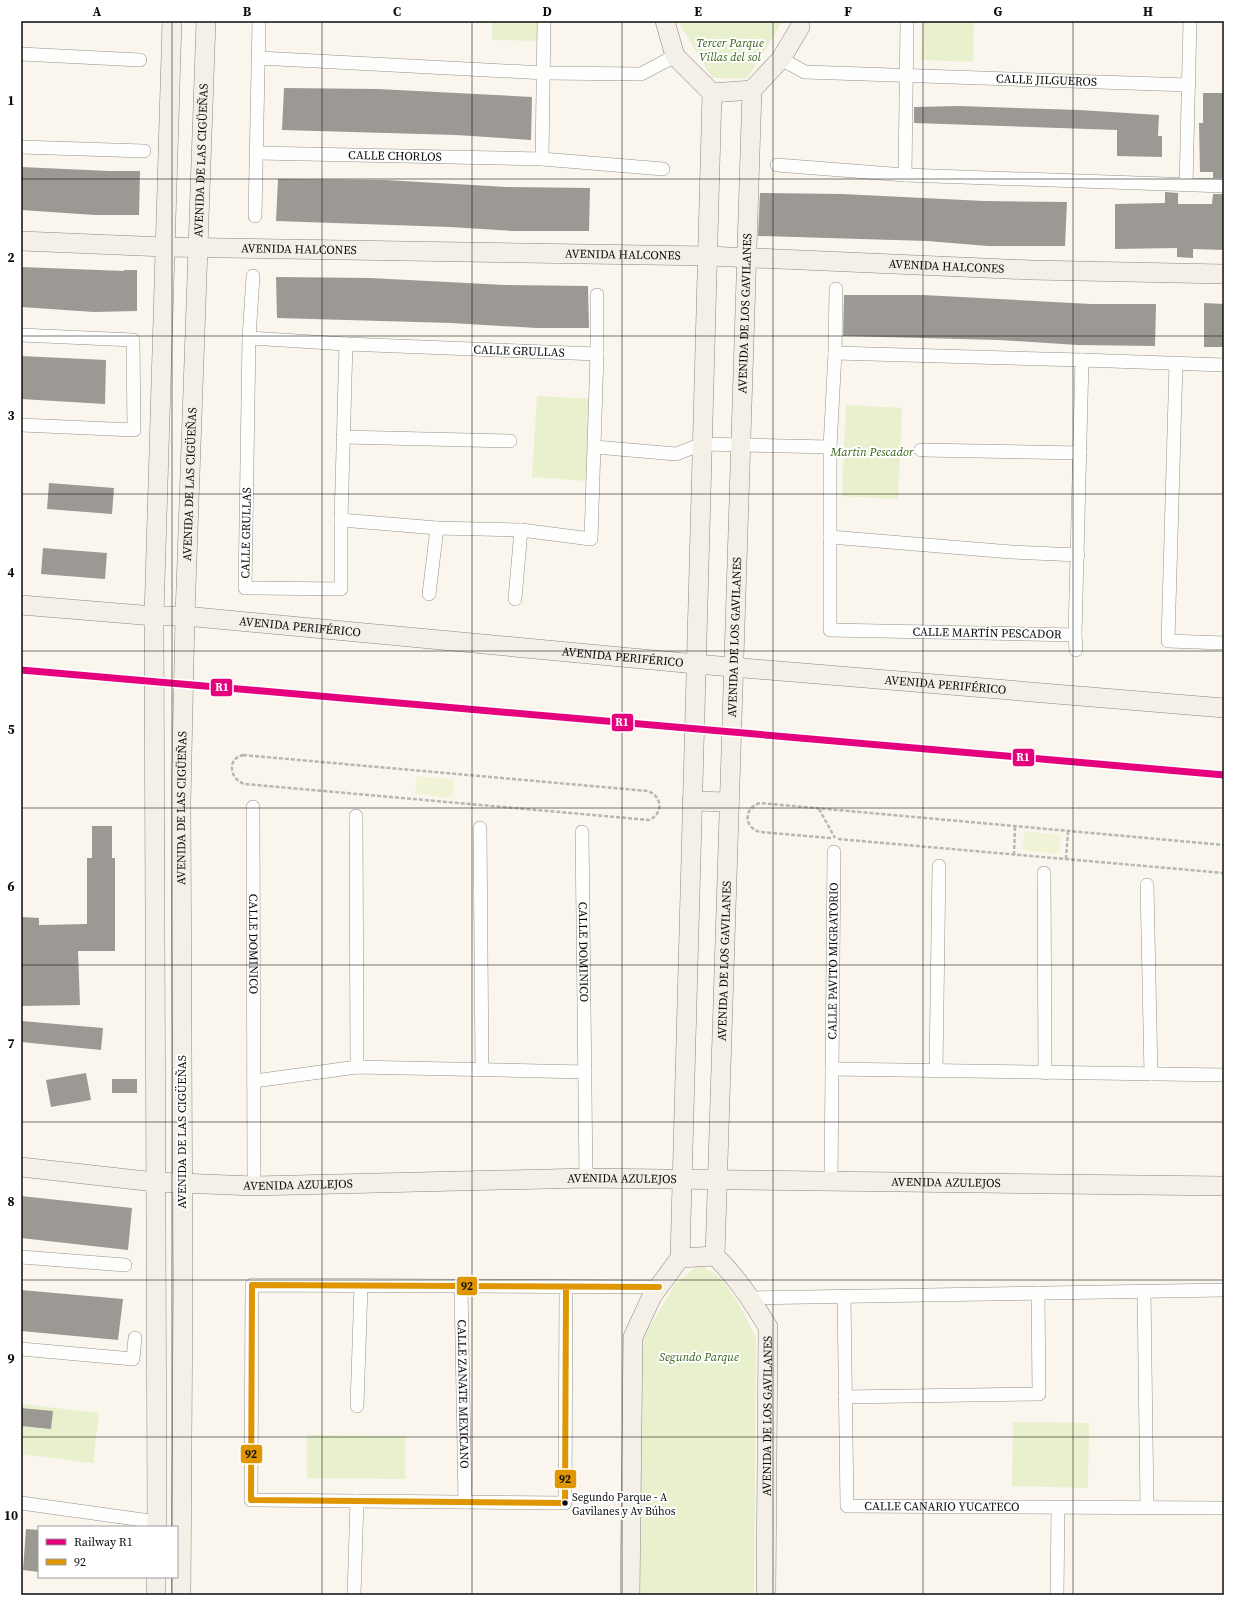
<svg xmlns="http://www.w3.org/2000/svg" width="1245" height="1616" font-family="'Source Serif 4',serif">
<rect width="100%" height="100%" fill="#faf6ee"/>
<path fill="#e8f0cd" d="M492,21H546V41L492,40Z
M678,21H783L747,78H712Z
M923,21H974L973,62L921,60Z
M537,396L592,399L587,481L532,477Z
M846,405L902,408L898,499L842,496Z
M698,1265L715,1273L722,1280L736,1299L756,1337L754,1595H640L641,1341L675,1284Z
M21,1404L99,1413L93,1463L21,1454Z
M1013,1422L1089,1423L1088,1488L1012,1486Z
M307,1435L405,1436V1479L307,1478Z"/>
<path fill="#f1f3d7" d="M417,776L454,780L452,798L415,794Z
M1024,831L1061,835L1059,854L1022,850Z"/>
<path fill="#9c9894" d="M284,88L378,89L532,97L531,140L456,135L282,130Z
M1203,93H1224V178H1213V172H1200L1199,123H1203Z
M959,106L1079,110L1159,115L1158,136H1162V157L1117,156V130L914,123V107Z
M21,167L109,171H140L139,215H95L21,210Z
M278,179L385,180L507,187L590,188L589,231H512L450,227L276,221Z
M1165,192L1178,193V204H1212L1213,194H1224V250L1193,249V258L1177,257V248L1115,249V204L1165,203Z
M760,193L842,194L984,201L1067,202L1065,246H988L927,241L758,236Z
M21,267L124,271V270H137V311L94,312L21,307Z
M276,277L370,278L505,285L588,286L589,328H537L451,323L277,318Z
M844,295H923L1091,304H1156L1155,346L1078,345L999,340L843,336Z
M1204,303L1224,304V347H1204Z
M21,356L106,360L105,404L21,399Z
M49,483L114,488L112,514L47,509Z
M43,548L107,553L105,579L41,574Z
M92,826H112V858H115V951H78L80,1005L21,1006V917L39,918V925L87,924V858H92Z
M21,1021L103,1028L101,1050L21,1042Z
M86,1073L91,1100L51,1107L46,1080Z
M112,1079H137V1093H112Z
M21,1196L132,1208L128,1250L21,1238Z
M21,1290L123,1299L118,1340L21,1331Z
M21,1408L53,1411L51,1429L21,1426Z
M26,1529L39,1530V1572L23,1570Z"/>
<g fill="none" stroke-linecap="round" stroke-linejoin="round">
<defs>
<g id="street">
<path d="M21,54L140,60"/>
<path d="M259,58L544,73L641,74L675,56"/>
<path id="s1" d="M781,59L805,72L1189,85"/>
<path d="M21,147L144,151"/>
<path id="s2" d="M257,153L542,159L663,169"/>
<path d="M542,159L544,21"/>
<path d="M777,165L905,175L1224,186"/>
<path d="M905,175L907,21"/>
<path d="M1186,185L1190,21"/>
<path d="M255,216L259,21"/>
<path d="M21,335L133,340L134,430L21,425"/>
<path d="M249,338L346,344L597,354L591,539L521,530L437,528L341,520V589L245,588Z"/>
<path d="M249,338L253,276"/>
<path d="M835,353L1082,360L1075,635L830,630V447Z"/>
<path d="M835,353L836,289"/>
<path d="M597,354V295"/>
<path d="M1082,360L1224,365"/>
<path d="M1176,363L1168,641L1224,643"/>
<path d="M343,437L510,441"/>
<path d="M595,447L676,454L702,444L830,447"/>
<path d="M921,450L1080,453"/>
<path d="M341,520L346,344"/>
<path d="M830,537L1011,552L1078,555"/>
<path d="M429,594L437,528"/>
<path d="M515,599L521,530"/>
<path d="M1075,635L1076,650"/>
<path id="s3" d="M253,807L254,1186"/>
<path d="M356,816L357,1067"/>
<path d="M480,828L482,1070"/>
<path id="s4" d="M582,832L586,1178"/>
<path d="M1044,873L1045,1073"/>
<path d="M1147,885L1151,1074"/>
<path d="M832,1069L1224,1075"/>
<path d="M936,1071L939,866"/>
<path d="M254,1081L357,1067L585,1072"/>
<path id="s5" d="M831,1181L834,852"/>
<path d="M21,1257L125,1265"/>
<path id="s6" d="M461,1286L465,1502"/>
<path d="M566,1287L565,1503L251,1500L252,1285L659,1287"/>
<path d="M1144,1291L1147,1508"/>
<path id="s7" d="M844,1296L847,1506L1224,1508"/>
<path d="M751,1298L1224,1290"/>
<path d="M21,1349L133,1359L135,1338"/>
<path d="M845,1397L1039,1394L1038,1293"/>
<path d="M357,1406L361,1286"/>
<path d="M21,1503L157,1522"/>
<path d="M354,1595L357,1501"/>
<path d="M1057,1595L1058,1508"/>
</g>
<g id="secondary">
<path d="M712,93L752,90"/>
<path id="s8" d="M21,241L165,247L708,256L1031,270L1224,274"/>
<path id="s9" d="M21,605L154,616H185L696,664L1224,708"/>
<path d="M692,801L729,802"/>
<path id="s10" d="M21,1167L155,1182L254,1186L586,1178L1224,1186"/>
<path d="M680,1258L715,1256"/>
<path d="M157,1527L154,616L172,21"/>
<path d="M156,1595V1577"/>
<path id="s11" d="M181,1595L183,1289L181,801L185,616L206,21"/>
<path d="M630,1595L633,1337L652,1296L680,1258L712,93L675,56L665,21"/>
<path id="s12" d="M766,1595L768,1327C752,1301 737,1277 715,1256L752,90L781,59L800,27V21"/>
</g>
</defs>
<use href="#street" stroke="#93918d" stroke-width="14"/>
<use href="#secondary" stroke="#898784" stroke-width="20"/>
<path stroke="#b7b6b5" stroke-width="2.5" stroke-dasharray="4 2" stroke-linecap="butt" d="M243,755L648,791C663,797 663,814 649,820L245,784C230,780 226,759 243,755Z
M819,809L835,838
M831,838L760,832C744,828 743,808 760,803L1224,845
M838,839L1224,873
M1014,855L1015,826
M1066,859L1068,831"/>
<use href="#street" stroke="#fefefc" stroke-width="13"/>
<use href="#secondary" stroke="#f4f0e8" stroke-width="19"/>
<defs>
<path id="bus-1" d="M566,1287L565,1503L251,1500L252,1285L659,1287"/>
</defs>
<use href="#bus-1" stroke="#fff" stroke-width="9"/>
<use href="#bus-1" stroke="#df9601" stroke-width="6"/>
<defs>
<path id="rail-1" d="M21,670L1224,775"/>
</defs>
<use href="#rail-1" stroke="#fff" stroke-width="10"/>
<use href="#rail-1" stroke="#e5007d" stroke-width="7"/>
</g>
<path fill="none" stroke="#0b0b0b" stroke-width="1" stroke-opacity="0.55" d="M172,21V1527M322,21V1595M472,21V1595M622,21V1595M773,21V1595M923,21V1595M1073,21V1595M21,179H1224M21,336H1224M21,494H1224M21,651H1224M21,808H1224M21,965H1224M21,1122H1224M21,1280H1224M21,1437H1224M172,1577V1595"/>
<circle fill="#0b0b0b" stroke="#fff" stroke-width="1.5" cx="565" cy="1503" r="3.5"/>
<g text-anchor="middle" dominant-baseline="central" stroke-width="4" stroke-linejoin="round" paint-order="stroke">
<g font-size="11" fill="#0b0b0b" stroke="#fff" text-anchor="start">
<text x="572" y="1497">Segundo Parque - A<tspan x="572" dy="14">Gavilanes y Av Búhos</tspan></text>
</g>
<g font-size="12" font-style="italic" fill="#376519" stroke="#fff">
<text x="730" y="43">Tercer Parque<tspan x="730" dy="14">Villas del sol</tspan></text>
<text x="872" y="452">Martin Pescador</text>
<text x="699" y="1357">Segundo Parque</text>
</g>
<g font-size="12" fill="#0b0b0b" stroke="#fff">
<text stroke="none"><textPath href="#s1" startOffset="269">CALLE JILGUEROS</textPath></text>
<text stroke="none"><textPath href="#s2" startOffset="138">CALLE CHORLOS</textPath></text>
<text stroke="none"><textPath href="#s11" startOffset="1435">AVENIDA DE LAS CIGÜEÑAS</textPath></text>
<text stroke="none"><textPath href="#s8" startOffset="278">AVENIDA HALCONES</textPath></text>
<text stroke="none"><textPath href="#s8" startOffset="602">AVENIDA HALCONES</textPath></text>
<text stroke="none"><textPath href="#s8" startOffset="926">AVENIDA HALCONES</textPath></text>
<text stroke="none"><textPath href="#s12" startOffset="1300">AVENIDA DE LOS GAVILANES</textPath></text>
<text transform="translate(519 351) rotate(2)">CALLE GRULLAS</text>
<text stroke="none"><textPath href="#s11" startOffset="1111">AVENIDA DE LAS CIGÜEÑAS</textPath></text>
<text transform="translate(246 533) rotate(-89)">CALLE GRULLAS</text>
<text stroke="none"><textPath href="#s9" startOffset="280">AVENIDA PERIFÉRICO</textPath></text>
<text transform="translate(987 633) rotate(1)">CALLE MARTÍN PESCADOR</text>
<text stroke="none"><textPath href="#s12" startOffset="976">AVENIDA DE LOS GAVILANES</textPath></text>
<text stroke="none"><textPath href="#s9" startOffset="604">AVENIDA PERIFÉRICO</textPath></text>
<text stroke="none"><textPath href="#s9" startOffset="928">AVENIDA PERIFÉRICO</textPath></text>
<text stroke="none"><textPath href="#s11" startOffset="787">AVENIDA DE LAS CIGÜEÑAS</textPath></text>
<text stroke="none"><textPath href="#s3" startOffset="137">CALLE DOMINICO</textPath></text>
<text stroke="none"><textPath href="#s4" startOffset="120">CALLE DOMINICO</textPath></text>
<text stroke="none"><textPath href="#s12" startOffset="652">AVENIDA DE LOS GAVILANES</textPath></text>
<text stroke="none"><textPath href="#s5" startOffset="220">CALLE PAVITO MIGRATORIO</textPath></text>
<text transform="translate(182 1132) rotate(-90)">AVENIDA DE LAS CIGÜEÑAS</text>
<text stroke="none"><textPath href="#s10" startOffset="602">AVENIDA AZULEJOS</textPath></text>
<text stroke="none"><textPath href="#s10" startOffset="926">AVENIDA AZULEJOS</textPath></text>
<text stroke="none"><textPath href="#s10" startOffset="278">AVENIDA AZULEJOS</textPath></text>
<text stroke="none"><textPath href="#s6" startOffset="108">CALLE ZANATE MEXICANO</textPath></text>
<text stroke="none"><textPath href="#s12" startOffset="179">AVENIDA DE LOS GAVILANES</textPath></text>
<text stroke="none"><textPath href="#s7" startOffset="305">CALLE CANARIO YUCATECO</textPath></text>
</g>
</g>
<g stroke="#fff" stroke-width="1.5">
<rect x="210" y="678" width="23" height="19" rx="4" fill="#e5007d"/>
<rect x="611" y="713" width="23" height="19" rx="4" fill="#e5007d"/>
<rect x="1012" y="748" width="23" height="19" rx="4" fill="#e5007d"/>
<rect x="456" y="1276" width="22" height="20" rx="4" fill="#df9601"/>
<rect x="240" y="1444" width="23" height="20" rx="4" fill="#df9601"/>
<rect x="554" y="1469" width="23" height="20" rx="4" fill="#df9601"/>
</g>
<g font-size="11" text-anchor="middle" font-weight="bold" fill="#fff">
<text x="222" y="691">R1</text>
<text x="622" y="726">R1</text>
<text x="1023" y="761">R1</text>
</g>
<g font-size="11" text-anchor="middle" font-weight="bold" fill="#111">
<text x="467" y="1290">92</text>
<text x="251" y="1458">92</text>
<text x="565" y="1483">92</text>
</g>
<rect width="1245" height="1616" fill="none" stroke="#ffffff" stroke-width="44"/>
<rect x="38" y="1526" width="140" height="52" fill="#ffffff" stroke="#9d9d9d"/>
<rect x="46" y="1539" width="20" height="6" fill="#e5007d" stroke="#9d9d9d"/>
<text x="74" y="1546" font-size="12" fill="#0b0b0b">Railway R1</text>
<rect x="46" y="1559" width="20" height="6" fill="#df9601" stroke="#9d9d9d"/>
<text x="74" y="1566" font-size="12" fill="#0b0b0b">92</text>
<rect x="22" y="22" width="1201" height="1572" fill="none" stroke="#0b0b0b" stroke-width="1.5"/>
<g font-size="13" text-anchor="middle" font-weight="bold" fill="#0b0b0b">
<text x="97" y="16">A</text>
<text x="247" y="16">B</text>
<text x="397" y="16">C</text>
<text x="547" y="16">D</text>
<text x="698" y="16">E</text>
<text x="848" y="16">F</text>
<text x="998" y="16">G</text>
<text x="1148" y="16">H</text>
<text x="11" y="105">1</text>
<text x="11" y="262">2</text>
<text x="11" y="420">3</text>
<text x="11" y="577">4</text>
<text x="11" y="734">5</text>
<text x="11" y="891">6</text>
<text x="11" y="1048">7</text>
<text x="11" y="1206">8</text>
<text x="11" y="1363">9</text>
<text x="11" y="1520">10</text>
</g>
</svg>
